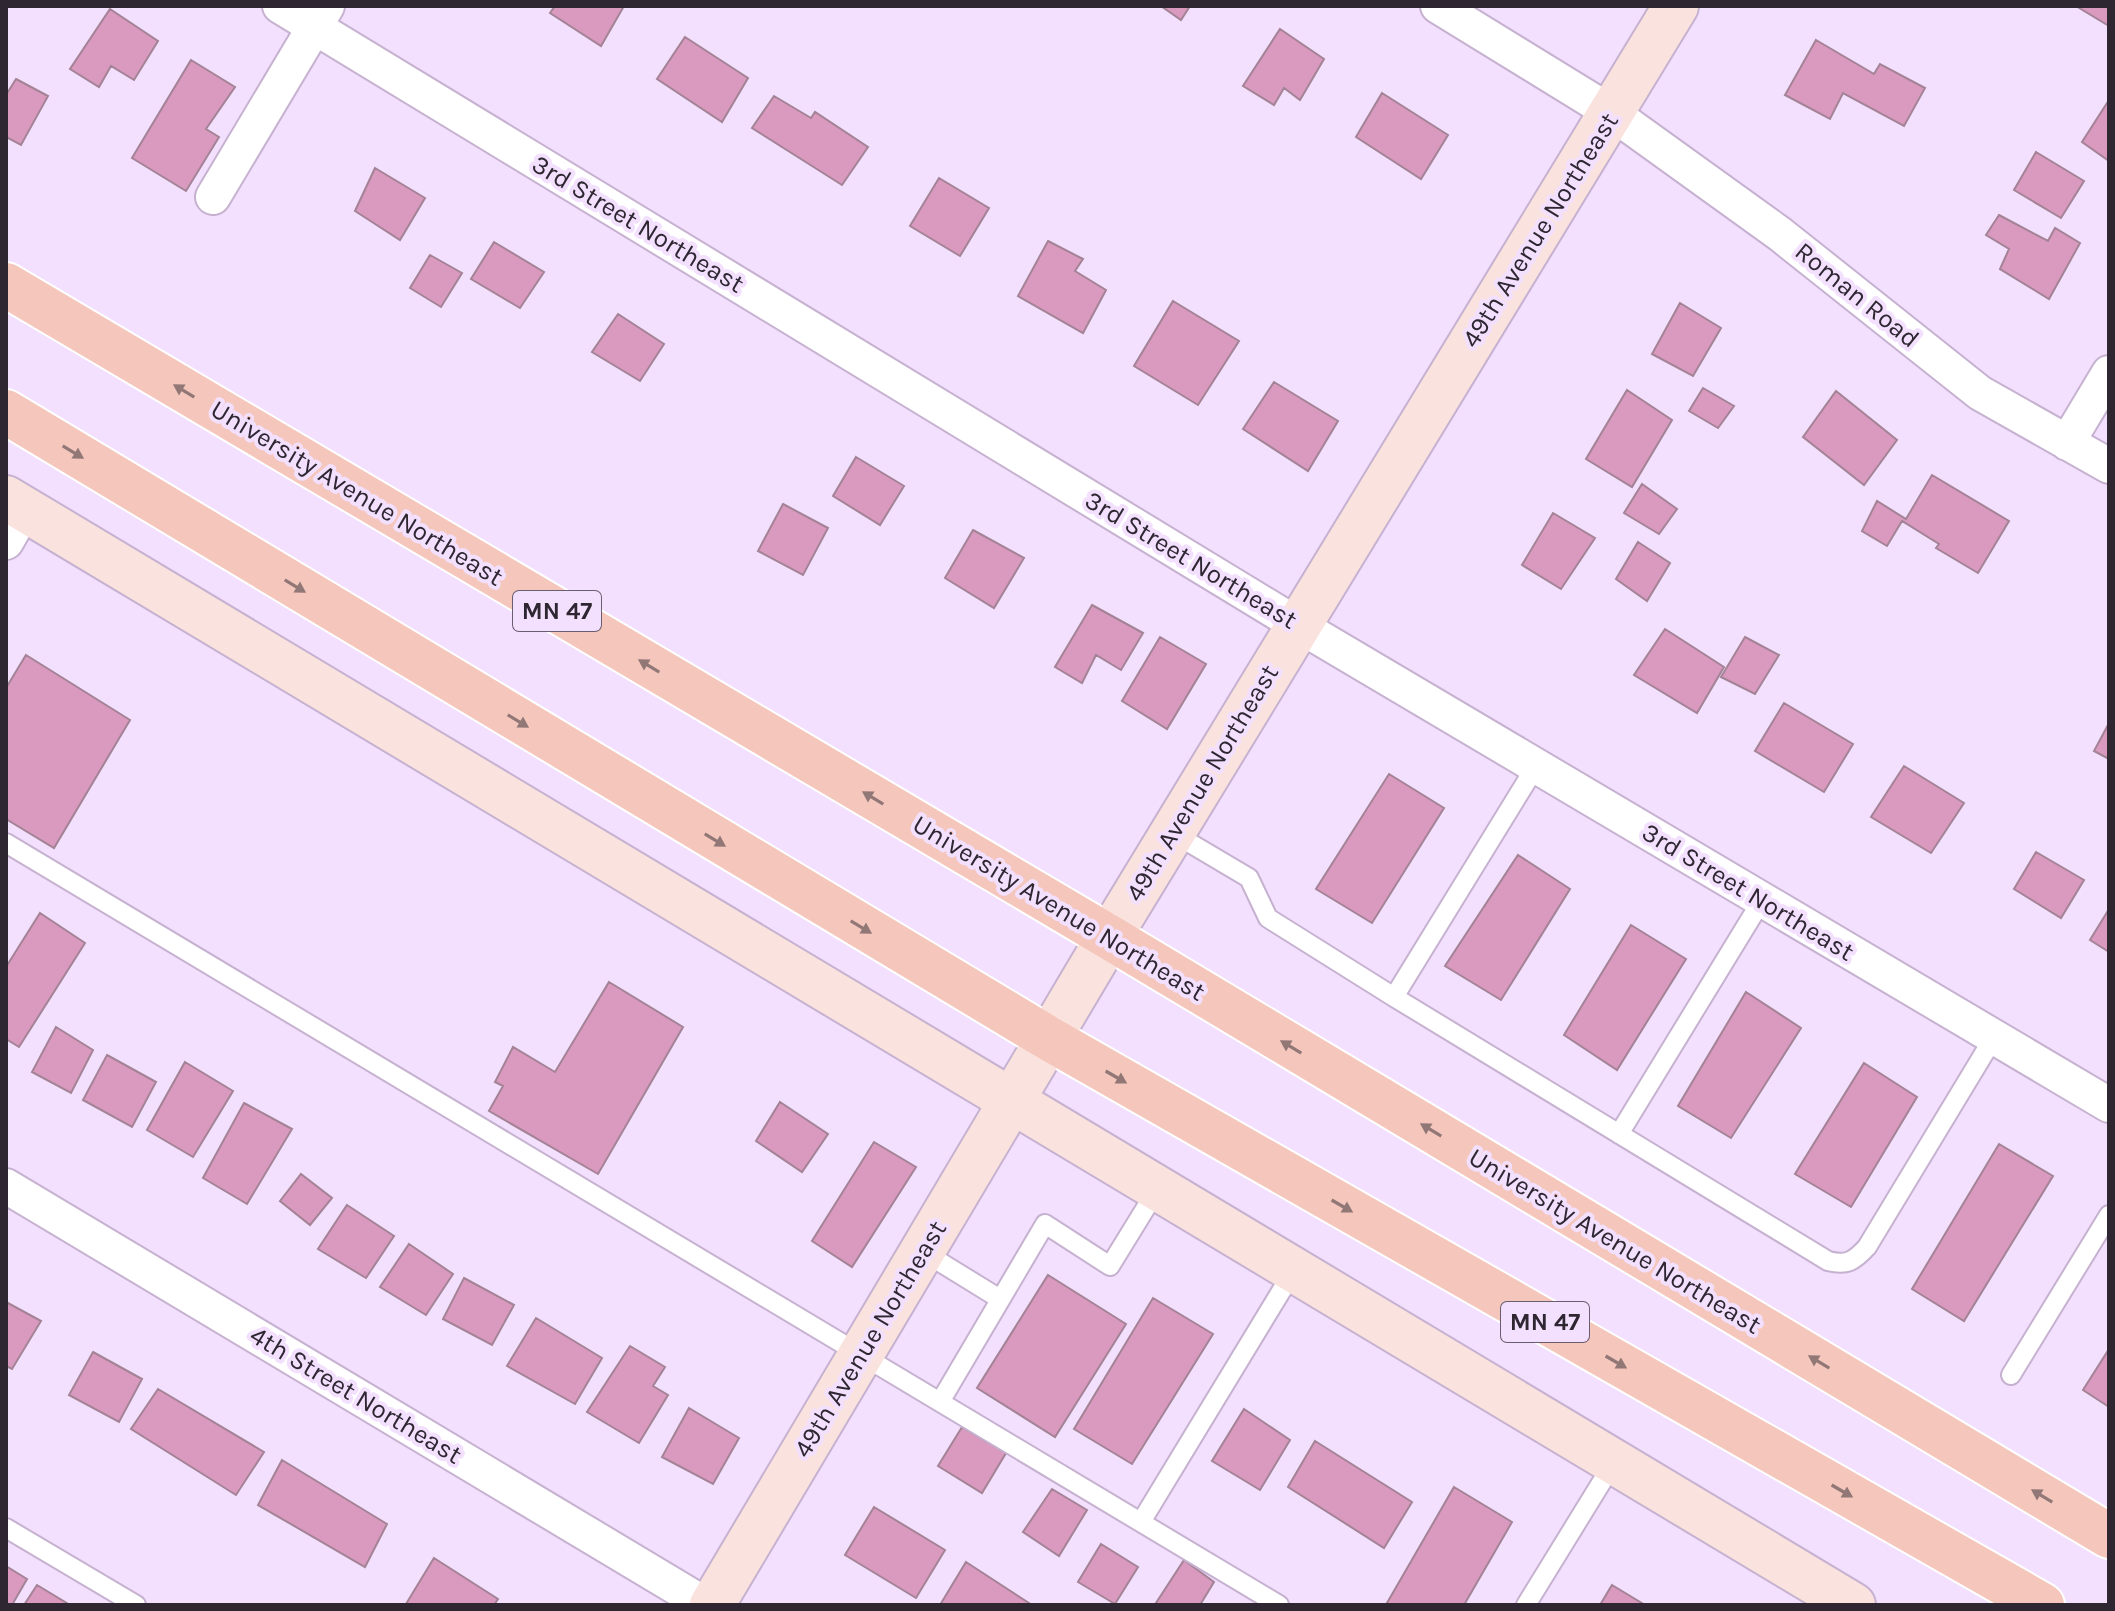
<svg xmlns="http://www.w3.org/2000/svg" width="2115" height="1611" font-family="Karla,sans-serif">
<rect width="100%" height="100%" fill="#f3dffe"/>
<path fill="#da9ac0" stroke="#a38395" stroke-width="2" d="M555,6H624L601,46L550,13Z
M1161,6H1190L1181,20Z
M2076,6H2109V26Z
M110,9L158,41L134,80L111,66L99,87L70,69Z
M1280,29L1324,59L1300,100L1284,88L1274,105L1243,86Z
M685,37L748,78L722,122L657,79Z
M1816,40L1874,74L1880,64L1925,88L1904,126L1843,93L1830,119L1785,95Z
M191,60L235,87L206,129L219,137L186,191L132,158Z
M16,79L48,96L21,145L6,137V95Z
M1382,93L1448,135L1421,179L1356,137Z
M774,96L811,118L815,112L868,147L842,185L752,128Z
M2109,100V161L2082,142Z
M2036,152L2084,181L2061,218L2014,190Z
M375,168L425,198L400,240L355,211Z
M939,178L989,208L960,256L910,226Z
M1999,215L2048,241L2055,228L2080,243L2049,299L2000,269L2009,249L1986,235Z
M1048,241L1083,259L1075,271L1106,290L1083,333L1018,296Z
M494,242L544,272L520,308L471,279Z
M430,255L462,273L441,307L410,288Z
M1173,301L1239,341L1198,405L1134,366Z
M1680,303L1721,328L1693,376L1652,354Z
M618,314L664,344L640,381L592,352Z
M1274,382L1338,421L1308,471L1243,429Z
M1703,388L1734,406L1718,428L1689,411Z
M1627,390L1672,420L1632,487L1586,459Z
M1836,391L1897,440L1864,485L1803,437Z
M856,457L904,486L880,525L833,496Z
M1932,475L2009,521L1978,573L1936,548L1939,544L1902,521L1887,546L1862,531L1877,501L1906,519Z
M1642,484L1677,509L1659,534L1624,513Z
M783,504L828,528L803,575L758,551Z
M1553,513L1595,538L1561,589L1522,565Z
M973,530L1024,558L994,608L945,578Z
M1638,542L1670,563L1647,601L1616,579Z
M1092,605L1143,633L1121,670L1096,655L1082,683L1055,667Z
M1665,629L1724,667L1697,713L1634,675Z
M1160,637L1206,664L1167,729L1122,701Z
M1745,637L1779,655L1755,694L1721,677Z
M26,655L130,720L54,848L6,819V688Z
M1784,703L1853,744L1824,792L1755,751Z
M2109,723V759L2094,751Z
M1904,766L1964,803L1931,853L1871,817Z
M1389,774L1444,808L1372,923L1316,889Z
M2036,852L2084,880L2061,918L2014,889Z
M1518,855L1570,889L1501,1000L1445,966Z
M2109,909V952L2090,940Z
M40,913L85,943L19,1047L6,1039V967Z
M1631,925L1686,959L1617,1070L1564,1035Z
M609,982L683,1027L598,1174L489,1111L503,1086L495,1082L513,1047L555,1072Z
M1746,992L1801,1028L1731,1138L1678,1106Z
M56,1027L93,1050L71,1093L32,1072Z
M107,1055L156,1082L132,1127L83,1100Z
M185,1062L233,1091L193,1157L147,1130Z
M1864,1063L1917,1097L1851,1207L1795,1174Z
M780,1102L828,1134L802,1172L756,1141Z
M244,1103L292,1129L247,1204L203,1178Z
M874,1142L916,1167L852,1267L812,1241Z
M1999,1144L2053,1176L1964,1321L1912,1289Z
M301,1174L332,1198L310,1225L280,1201Z
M347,1205L394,1236L366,1278L318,1249Z
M409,1244L453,1274L426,1315L380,1287Z
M1048,1275L1126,1324L1055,1437L977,1388Z
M464,1278L514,1305L492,1345L443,1319Z
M1153,1298L1213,1334L1132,1464L1074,1429Z
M6,1302L41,1321L12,1369L6,1366Z
M536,1318L602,1358L575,1404L507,1366Z
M630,1346L665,1367L653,1386L668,1395L639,1443L587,1412Z
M2109,1349V1407L2083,1390Z
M93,1352L142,1379L119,1422L69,1395Z
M158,1389L264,1452L236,1495L131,1429Z
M689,1408L739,1438L713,1484L662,1457Z
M1244,1409L1290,1440L1260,1490L1212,1461Z
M962,1427L1006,1453L982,1493L938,1466Z
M1315,1441L1412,1502L1384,1548L1288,1487Z
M282,1460L387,1524L365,1567L258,1505Z
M1454,1487L1512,1522L1464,1605H1390L1387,1603Z
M1052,1489L1087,1510L1059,1556L1023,1532Z
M874,1507L945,1550L916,1598L845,1555Z
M1101,1544L1138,1567L1115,1604L1078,1582Z
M434,1558L498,1599L494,1605L406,1604Z
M1184,1560L1214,1582L1200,1605H1159L1156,1603Z
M966,1562L1032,1605H940Z
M6,1566L27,1579L12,1605H6Z
M37,1585L70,1605H24Z
M1612,1585L1645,1605H1600Z"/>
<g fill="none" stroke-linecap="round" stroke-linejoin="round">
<defs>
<path id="lane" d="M1173,833L1249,878L1268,918L1394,997L1536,766
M6,843L1279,1605
M1394,997L1828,1261C1847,1266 1854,1261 1867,1247L1994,1037
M1619,1134L1762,900
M922,1251L1000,1299
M2011,1375L2109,1215
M940,1402L1045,1224L1110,1266L1158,1188
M1141,1522L1294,1270
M6,1528L136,1605
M1526,1605L1614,1462"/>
<path id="street" d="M280,6L1298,625L2109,1105
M1438,6L1612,113L1780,234L1980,393L2109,466
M213,197L327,6
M2067,443L2109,373
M6,542L25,509
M6,1186L706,1605"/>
<path id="secondary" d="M6,498L1853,1605
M712,1605L1109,937L1676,6"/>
<path id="primary" d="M6,285L1109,937L2109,1536
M6,412L1048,1038L2042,1605"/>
</defs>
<use href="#lane" stroke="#c6b2d0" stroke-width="22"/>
<use href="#street" stroke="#c6b2d0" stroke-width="38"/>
<use href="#secondary" stroke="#c6b2d0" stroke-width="48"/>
<use href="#primary" stroke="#fff" stroke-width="48"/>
<use href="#lane" stroke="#fff" stroke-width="18"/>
<use href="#street" stroke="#fff" stroke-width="34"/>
<use href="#secondary" stroke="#fae3de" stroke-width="44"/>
<use href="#primary" stroke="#f5c7bc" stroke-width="44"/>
</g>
<defs><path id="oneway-solid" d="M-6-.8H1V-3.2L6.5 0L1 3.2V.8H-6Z" transform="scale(2)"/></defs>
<g fill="#927777">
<use href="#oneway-solid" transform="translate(184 391) rotate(-149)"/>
<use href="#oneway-solid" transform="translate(73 452) rotate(31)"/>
<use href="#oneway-solid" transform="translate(295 586) rotate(31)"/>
<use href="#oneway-solid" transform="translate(649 666) rotate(-149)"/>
<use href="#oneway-solid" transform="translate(518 721) rotate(31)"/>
<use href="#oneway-solid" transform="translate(873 798) rotate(-149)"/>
<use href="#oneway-solid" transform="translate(715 840) rotate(31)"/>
<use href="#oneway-solid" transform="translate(861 927) rotate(31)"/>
<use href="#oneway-solid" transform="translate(1291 1047) rotate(-149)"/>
<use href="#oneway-solid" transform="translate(1116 1077) rotate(30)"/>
<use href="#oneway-solid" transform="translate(1431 1130) rotate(-149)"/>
<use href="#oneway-solid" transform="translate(1342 1206) rotate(30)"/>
<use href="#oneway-solid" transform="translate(1616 1362) rotate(30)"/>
<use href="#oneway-solid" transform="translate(1819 1362) rotate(-149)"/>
<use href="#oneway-solid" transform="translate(1842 1491) rotate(30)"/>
<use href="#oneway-solid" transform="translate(2042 1496) rotate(-149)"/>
</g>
<g text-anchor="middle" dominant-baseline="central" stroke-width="8" stroke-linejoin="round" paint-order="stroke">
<g fill="#f3dffe" stroke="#695e6f" stroke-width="2">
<rect x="513" y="591" width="88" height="40" rx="6"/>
<rect x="1501" y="1302" width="88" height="40" rx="6"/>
</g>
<g font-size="24" font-weight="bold" fill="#2e2732">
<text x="557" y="611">MN 47</text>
<text x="1545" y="1322">MN 47</text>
</g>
<g font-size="26" fill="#2e2732" stroke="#f3dffe">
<text transform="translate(638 224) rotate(31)">3rd Street Northeast</text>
<text transform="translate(1540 230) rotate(-58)">49th Avenue Northeast</text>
<text transform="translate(1857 295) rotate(39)">Roman Road</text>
<text transform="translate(357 493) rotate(31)">University Avenue Northeast</text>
<text transform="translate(1191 560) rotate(31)">3rd Street Northeast</text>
<text transform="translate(1202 783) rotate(-59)">49th Avenue Northeast</text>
<text transform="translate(1748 892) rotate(31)">3rd Street Northeast</text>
<text transform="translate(1059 908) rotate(31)">University Avenue Northeast</text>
<text transform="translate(1615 1241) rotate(31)">University Avenue Northeast</text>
<text transform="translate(870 1339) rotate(-59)">49th Avenue Northeast</text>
<text transform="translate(356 1395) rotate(31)">4th Street Northeast</text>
</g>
</g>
<rect width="2115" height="1611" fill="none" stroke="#2e2732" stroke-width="16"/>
</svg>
